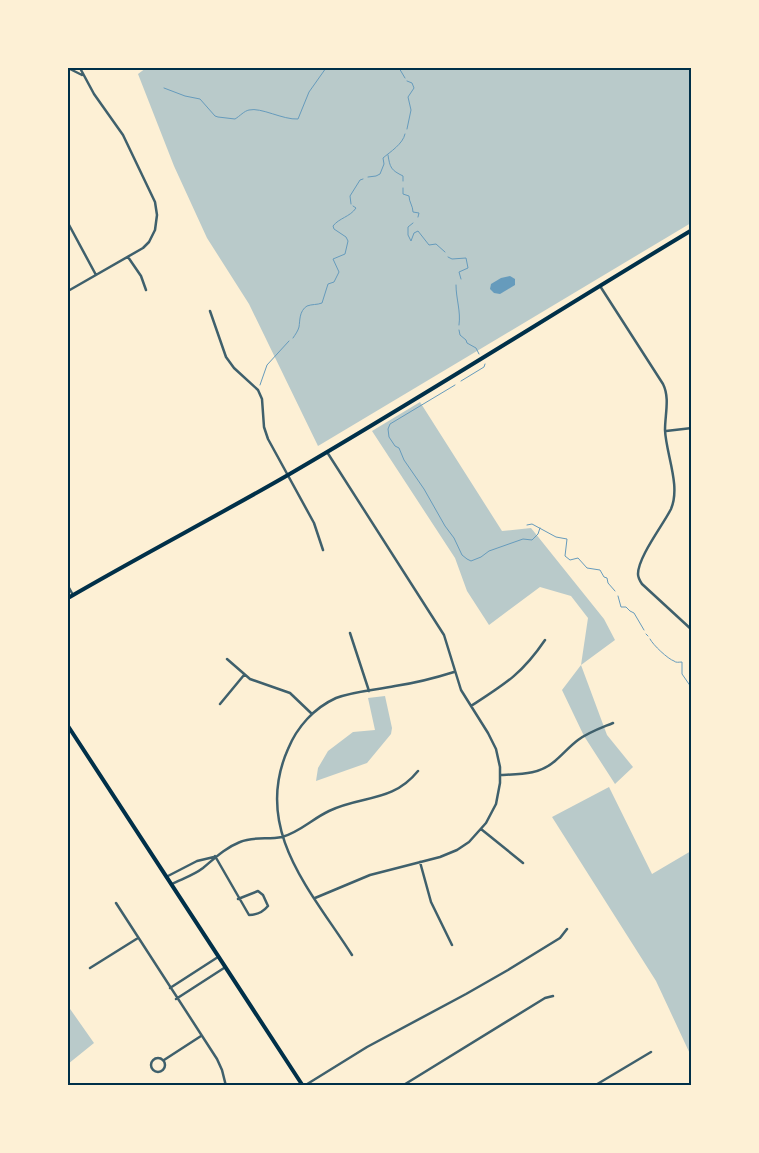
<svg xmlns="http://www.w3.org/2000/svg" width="759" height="1153" font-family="Mulish,sans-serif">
<rect width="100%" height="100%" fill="#fdf0d5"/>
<path fill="#b9caca" d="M146,68H691V223L318,446L249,304L207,238L174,166L138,74Z
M420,402L502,531L531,528L604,619L615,640L581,665L607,735L633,767L615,784L584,736L562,690L581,665L588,618L571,596L540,587L489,625L467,591L455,558L372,431Z
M385,696L392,728L391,734L367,763L316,781L318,768L328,751L353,732L375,730L368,698Z
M609,787L652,874L691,851V1056L656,981L552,817Z
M68,1006L94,1043L68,1064Z"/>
<path fill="#669bbc" d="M510,276L515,279V285L500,294L494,293L490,289L491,284L501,278Z"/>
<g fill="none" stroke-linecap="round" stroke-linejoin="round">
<path stroke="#669bbc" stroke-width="1" d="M399,68L405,78
M407,81L412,83L414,88L408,97L411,110L407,129
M164,88L185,96L200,99L215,116L218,117L235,119C240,116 244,111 249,110C261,107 283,120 298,119L309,92L326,68
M388,155C390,168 391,170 403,176V181
M368,177L376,176L380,174L384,164L383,158C390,152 403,144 405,134
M403,188V194L409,196C409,202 413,206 413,212L419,213L418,217
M351,204L350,196L360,180L363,179
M413,223L408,227V235L411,241L414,233L418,231L429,245L436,244L445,252
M448,257L452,259L466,258L468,268L459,272L461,279
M456,285C456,299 461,311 459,325
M459,330L460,335L466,340L467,343L476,348L479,354
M293,338C295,335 298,331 299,327C300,321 299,311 307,306C312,304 317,305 322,303L328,284L334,282L339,272L333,259L345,254L348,241L346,237L334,229L333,226C339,218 350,217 356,208L353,206
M461,381L484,367L485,364
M260,385L267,365L289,341
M455,385L390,424L388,429L389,437L395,446L399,448L404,460L424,489L445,526L454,538L462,555L467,559L471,561L481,557L489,551L523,539L532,540L538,534L540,528
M527,525L532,524L556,537L567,539L565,556L570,560L578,558L587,568L600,570L604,577L607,578L608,583L615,591
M618,596L621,607H626L630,611L634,613L644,630
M646,634L648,636
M650,639C653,645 668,659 674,661C676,663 679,662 682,662V674L691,687"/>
<path stroke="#3f606c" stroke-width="2.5" d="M68,68L82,75
M68,223L96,275
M128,257L141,276L146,290
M600,286L663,384C670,398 665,414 665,430C666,454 681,486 671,509C663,525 638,557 638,574C638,578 640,581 642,584L692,630
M68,291L143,248L149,242L155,230L157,215L155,202L123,135L94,94L80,68
M210,311L226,357L234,368L258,390L262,399L264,427L268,439L314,523L323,550
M666,431L692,428
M68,586L73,595
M350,633L369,691
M227,659L250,679L290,693L312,714
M220,704L244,675
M471,706C505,684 522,674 545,640
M500,775C520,774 539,775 555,761C563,754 570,746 578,740C589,732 601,728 613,723
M481,829L523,863
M215,856L249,915C257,915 263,912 268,906L263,895L258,891L238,899
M420,862L431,902L452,945
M166,877L197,861L214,857
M172,884C182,879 194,875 203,868C215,858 225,848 240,842C254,836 268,840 282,837C300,832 312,819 329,811C362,795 392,803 418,771
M315,898L370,875L440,857L457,850L469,842L486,823L496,804L500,783V767L496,749L488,733L461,690L444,635L327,452
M116,903L217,1059L222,1070L226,1086
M352,955C312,892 252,830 288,749C297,727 314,708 336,698C354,691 376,690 395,686C416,683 435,678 454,672
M90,968L138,938
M170,988L218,957
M176,999L224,968
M151 1065a7 7 0 1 1 14 0a7 7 0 1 1-14 0Z
M164,1060L201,1036
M304,1086L367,1047L466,994L508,970L560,938L567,929
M402,1086L545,998L553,996
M594,1086L651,1052"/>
<path stroke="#003049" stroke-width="4" d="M68,598C140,556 215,517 288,475C424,396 557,311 692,230
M68,726L303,1086"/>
</g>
<rect width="759" height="1153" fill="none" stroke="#fdf0d5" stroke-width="138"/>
<rect x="69" y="69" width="621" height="1015" fill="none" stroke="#003049" stroke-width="2"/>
</svg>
